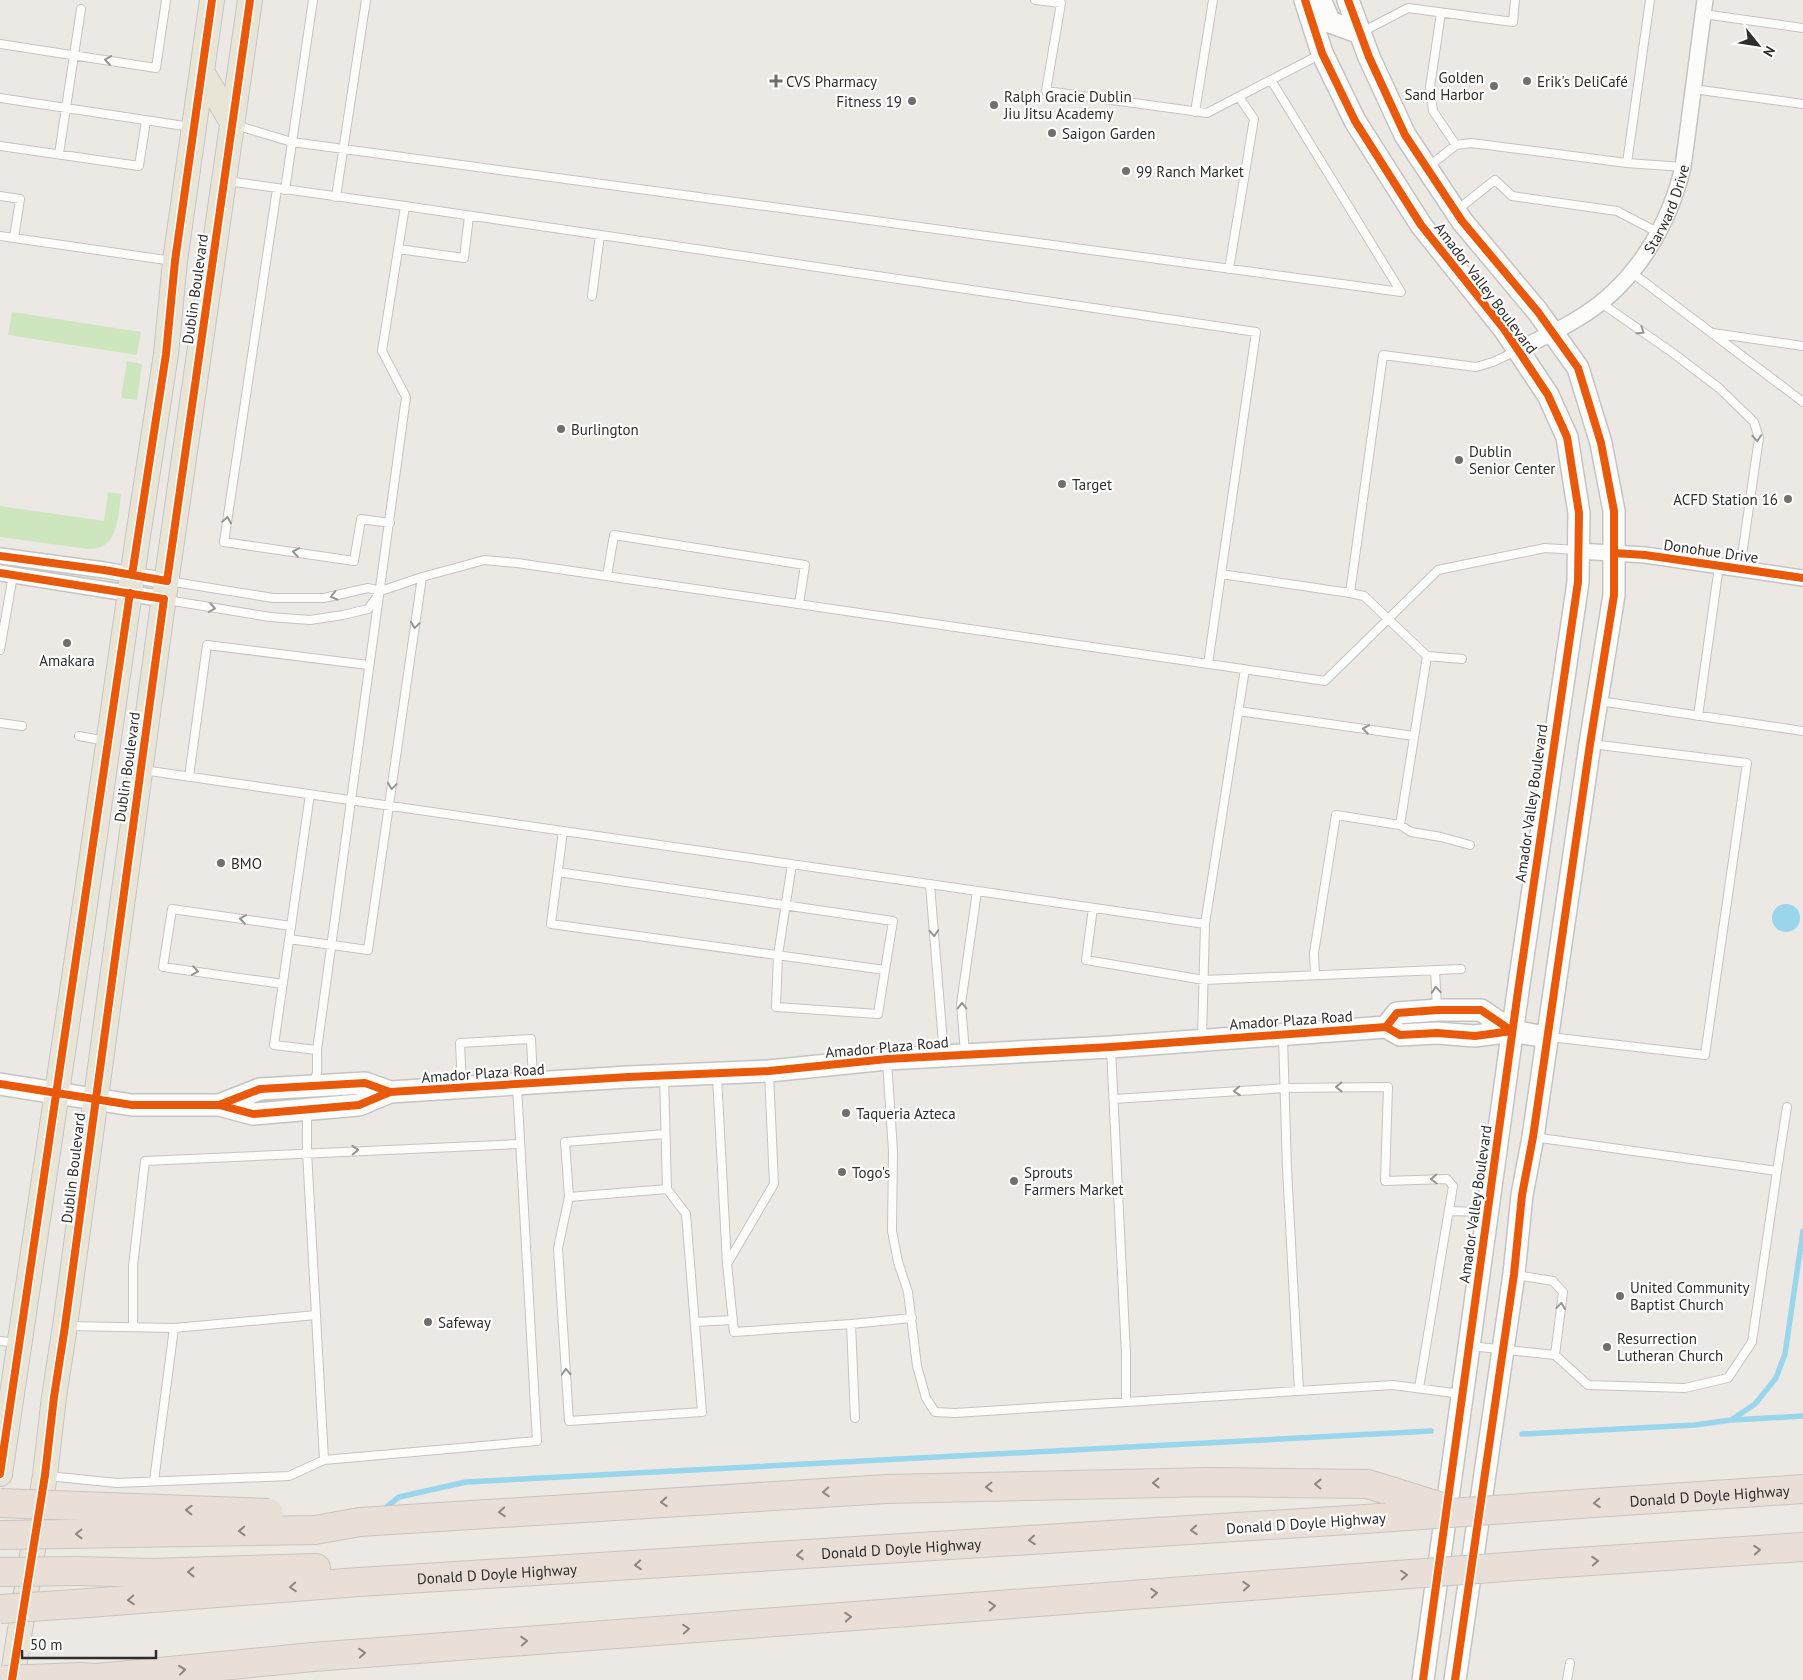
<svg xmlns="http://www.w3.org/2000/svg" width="1803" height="1680" font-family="'PT Sans',sans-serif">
<rect width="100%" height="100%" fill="#ece8e4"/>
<path fill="#cee6be" d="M12,312L141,332L137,355L8,335Z
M127,361L142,364L137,400L121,398Z
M108,492L121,494C118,516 119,550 88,549L0,537V506L104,521Z"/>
<path fill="#99d6ec" d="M1772 918a14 14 0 1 1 28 0a14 14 0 1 1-28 0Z"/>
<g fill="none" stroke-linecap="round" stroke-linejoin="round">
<path stroke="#99d6ec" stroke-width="5.5" d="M1733,1420L1803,1416
M1522,1434L1695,1425L1731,1420L1755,1404L1776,1378L1785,1354L1803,1231
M383,1510L399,1497L466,1482L1431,1431"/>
<defs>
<path id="lane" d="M1035,0L1061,3L1046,91L1207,113L1321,54
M1441,13L1430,87L1433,111L1456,145L1471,143L1627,163L1650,0
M1703,14L1803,28
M1362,32L1408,8L1513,22L1515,0
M0,44L156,68L166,0
M1693,89L1803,104
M0,98L191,127
M1195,112L1213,0
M235,125L292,142L1401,292L1271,80
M0,146L139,166L146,121
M59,154L81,9
M1627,163L1683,167
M1428,167L1456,145
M227,181L405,206L382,351L406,397L317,1050V1072L314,1084
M277,189L224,542L354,561L361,519L390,523
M285,190L313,0
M0,196L20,199L14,238
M336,197L366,0
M405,206L1256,332L1208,664
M1457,210L1495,180L1512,196L1617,211L1659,233
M0,236L173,261
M398,249L464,258L469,216
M1229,269L1254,119L1239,97
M1631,272L1803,402
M592,296L600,235
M1601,303L1673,353L1719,388L1754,422L1759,438L1740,569
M1713,333L1803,346
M1221,574L1350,593L1364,596L1427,656L1400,825L1336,815L1314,953L1315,975
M607,576L614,535L805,565L799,604
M168,581L273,598H324L368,588L381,591
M1350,593L1383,355L1476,367L1493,362L1516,351
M167,600L270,617L310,620L343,615L368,609L381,591L422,577L470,564L484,560L517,563L1325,681L1438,570L1545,548L1576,550
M0,650L13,575
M1427,656L1462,659
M1599,701L1803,731
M1238,711L1414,736
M1698,716L1719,566
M0,723L22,726
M79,736L106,741
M143,770L1205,924
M189,777L207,645L368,665
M310,794L274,1045L317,1050
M1400,825L1411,832L1441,837L1470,845
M792,864L778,955L776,1007L878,1014L885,970
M558,872L893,921L885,970L551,924L563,831
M930,885L944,1055
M1093,908L1086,960L1204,980L1461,969
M289,939L368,950L422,577
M1435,970L1437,1008
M283,984L163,967L172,909L291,926
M1283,1037L1287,1169L1299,1391
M1550,1037L1705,1055L1747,763L1591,744
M1202,1039L1205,924L1245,669
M1111,1049L1126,1354V1402
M965,1053L961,1004L977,891
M887,1061L893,1151L892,1231L898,1262L908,1292L917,1366L926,1398L935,1412L955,1413L1393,1385L1461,1394
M717,1076L727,1264L734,1332L851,1324L855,1418
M462,1086L460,1043L531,1039L533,1081
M1114,1099L1286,1088L1388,1087L1385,1181L1447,1179L1453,1186L1419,1388
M307,1110V1152L324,1460
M665,1134L565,1142L569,1197L667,1189
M1777,1171L1787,1107
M569,1197L558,1248L569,1421L702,1412L686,1214L667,1189L664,1076
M1449,1211L1487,1212
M727,1264L774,1184L769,1073
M1516,1275L1553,1281L1563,1292L1555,1355
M695,1322L732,1320
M851,1324L912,1318
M67,1326L174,1328L154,1481
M133,1327V1266L145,1161L519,1144
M174,1328L316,1315
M0,1341L18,1343
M1470,1346L1555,1355L1588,1385L1685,1388L1728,1378L1752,1342L1777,1171L1533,1137
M48,1476L117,1483L289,1476L324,1460L537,1441L517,1086
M1567,1680L1570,1663"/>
<g id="street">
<path id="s1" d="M1518,350C1539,339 1562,329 1582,316C1635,283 1669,226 1683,167L1705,0"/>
<path d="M1578,551L1645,555L1803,578"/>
<path d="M0,556L104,570L167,581"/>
<path d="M0,573L164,599"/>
</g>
<path id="secondary" d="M1305,0L1322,53L1355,121L1421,225L1504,329L1548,395L1567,437L1579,513L1578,582L1518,991L1423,1680
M1320,0L1330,22L1360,33
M1348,0L1369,57L1405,135L1462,221L1538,312L1578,368L1601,443L1614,511V595L1590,744L1533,1137L1522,1195L1514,1274L1455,1680
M1386,1027L1397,1013L1438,1010H1481L1512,1031
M0,1084L132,1105H219L253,1114L359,1105L390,1092L628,1077L769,1071L887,1059L1111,1047L1386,1027L1400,1035L1437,1033L1475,1036L1512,1031L1546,1037
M219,1105L260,1089L365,1083L390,1092"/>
<path id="primary" d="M202,72L233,124
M0,1474L88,884L138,536L166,354L175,261L212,0
M12,1680L45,1475L54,1397L65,1326L160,625L250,0"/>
<g id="highway">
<path id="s2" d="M1550,1506L1803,1489"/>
<path d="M360,1522L886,1489L1210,1482L1367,1484L1394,1492"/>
<path d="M1546,1564L1803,1547"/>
<path d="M78,1571L150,1573L316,1568"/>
<path id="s3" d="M89,1603L359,1582L1365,1519"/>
<path d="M80,1677L98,1678L313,1657L1356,1578"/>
</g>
</defs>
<use href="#lane" stroke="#c5c4c5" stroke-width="10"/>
<use href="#street" stroke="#c5c4c5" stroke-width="18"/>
<use href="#secondary" stroke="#c5c4c5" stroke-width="24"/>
<use href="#primary" stroke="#c6c5c4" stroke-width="26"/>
<use href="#highway" stroke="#c6c5c4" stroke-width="30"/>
<use href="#lane" stroke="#fcfcfb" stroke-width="8"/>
<use href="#street" stroke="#fcfcfb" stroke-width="15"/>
<use href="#secondary" stroke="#fcfcfb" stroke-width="21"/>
<use href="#primary" stroke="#e8e4d6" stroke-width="24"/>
<use href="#highway" stroke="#eadfd6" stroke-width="28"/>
<defs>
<path id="highway-bridge" d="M1394,1492L1445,1508
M0,1503L269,1513
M1365,1519L1550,1506
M0,1535L315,1530L360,1522
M0,1572L78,1571
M1356,1578L1546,1564
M0,1609L89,1603
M4,1680L80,1677"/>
</defs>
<use href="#highway-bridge" stroke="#c6c5c4" stroke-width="30" stroke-linecap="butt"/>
<use href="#highway-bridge" stroke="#eadfd6" stroke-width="28"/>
<defs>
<path id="cycleway" d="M1305,0L1322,53L1355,121L1421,225L1504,329L1548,395L1567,437L1579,513L1578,582L1518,991L1423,1680
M1348,0L1369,57L1405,135L1462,221L1538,312L1578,368L1601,443L1614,511V595L1590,744L1533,1137L1522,1195L1514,1274L1455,1680
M1614,553L1645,555L1803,578
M0,556L104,570L167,581L250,0
M0,573L164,599L65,1326L54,1397L45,1475L12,1680
M132,575L166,354L175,261L212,0
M1386,1027L1397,1013L1438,1010H1481L1512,1031
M0,1084L132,1105H219L253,1114L359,1105L390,1092L628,1077L769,1071L887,1059L1111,1047L1386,1027L1400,1035L1437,1033L1475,1036L1512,1031
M219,1105L260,1089L365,1083L390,1092
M0,1474L130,593"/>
</defs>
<use href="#cycleway" stroke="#fff" stroke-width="11"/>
<use href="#cycleway" stroke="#e8590c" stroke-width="8"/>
</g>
<defs><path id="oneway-chevron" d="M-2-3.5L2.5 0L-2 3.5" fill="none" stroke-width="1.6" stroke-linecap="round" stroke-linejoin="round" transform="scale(1.25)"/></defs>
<g stroke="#959594">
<use href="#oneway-chevron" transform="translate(108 60) rotate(-171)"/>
<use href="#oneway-chevron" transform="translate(1641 331) rotate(34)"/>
<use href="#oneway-chevron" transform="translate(1757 438) rotate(86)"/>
<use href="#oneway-chevron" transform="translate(227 520) rotate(-81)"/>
<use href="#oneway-chevron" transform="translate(296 552) rotate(-172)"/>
<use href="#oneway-chevron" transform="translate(334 596) rotate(166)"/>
<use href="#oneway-chevron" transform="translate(212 608) rotate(9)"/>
<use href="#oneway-chevron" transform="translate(415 625) rotate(98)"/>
<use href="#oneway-chevron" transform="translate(1366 729) rotate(-172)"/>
<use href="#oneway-chevron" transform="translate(392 786) rotate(98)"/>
<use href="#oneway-chevron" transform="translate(243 919) rotate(-172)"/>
<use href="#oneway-chevron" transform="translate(934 933) rotate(86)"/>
<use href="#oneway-chevron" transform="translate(195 971) rotate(8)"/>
<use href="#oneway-chevron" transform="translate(1436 990) rotate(-94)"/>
<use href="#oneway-chevron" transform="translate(962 1006) rotate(-90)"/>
<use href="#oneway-chevron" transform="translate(1339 1087) rotate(179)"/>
<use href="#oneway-chevron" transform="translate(1237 1091) rotate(176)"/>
<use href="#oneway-chevron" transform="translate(355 1150) rotate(-2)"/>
<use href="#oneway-chevron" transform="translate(1434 1179) rotate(178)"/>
<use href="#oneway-chevron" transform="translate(1561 1306) rotate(-83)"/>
<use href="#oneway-chevron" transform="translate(566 1372) rotate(-93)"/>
</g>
<g stroke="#8c8682">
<use href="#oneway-chevron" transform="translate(1156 1483) rotate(179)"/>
<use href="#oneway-chevron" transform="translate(1318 1484) rotate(-179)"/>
<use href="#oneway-chevron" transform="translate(989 1487) rotate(179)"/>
<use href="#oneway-chevron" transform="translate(826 1492) rotate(177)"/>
<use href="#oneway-chevron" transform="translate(664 1502) rotate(176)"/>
<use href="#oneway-chevron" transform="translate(1597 1503) rotate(176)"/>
<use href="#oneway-chevron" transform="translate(189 1510) rotate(-178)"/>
<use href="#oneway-chevron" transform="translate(502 1512) rotate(176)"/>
<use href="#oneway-chevron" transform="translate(1194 1530) rotate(176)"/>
<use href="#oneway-chevron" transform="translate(242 1531) rotate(178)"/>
<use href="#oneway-chevron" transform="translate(79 1534) rotate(179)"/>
<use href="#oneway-chevron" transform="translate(1032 1540) rotate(176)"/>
<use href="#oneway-chevron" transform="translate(1757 1550) rotate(-4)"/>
<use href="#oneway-chevron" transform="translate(800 1555) rotate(176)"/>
<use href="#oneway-chevron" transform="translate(1595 1561) rotate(-4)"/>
<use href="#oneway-chevron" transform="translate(638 1565) rotate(176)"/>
<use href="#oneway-chevron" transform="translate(191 1572) rotate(179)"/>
<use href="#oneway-chevron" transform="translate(1404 1575) rotate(-4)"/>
<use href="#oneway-chevron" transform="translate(1246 1586) rotate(-4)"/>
<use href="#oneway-chevron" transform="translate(293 1587) rotate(176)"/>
<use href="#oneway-chevron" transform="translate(1154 1593) rotate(-4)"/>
<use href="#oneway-chevron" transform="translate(131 1600) rotate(176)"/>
<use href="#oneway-chevron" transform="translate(992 1606) rotate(-4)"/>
<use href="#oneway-chevron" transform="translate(848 1617) rotate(-4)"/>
<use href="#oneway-chevron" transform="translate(686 1629) rotate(-4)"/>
<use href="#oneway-chevron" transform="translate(524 1641) rotate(-4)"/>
<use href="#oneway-chevron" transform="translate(362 1653) rotate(-4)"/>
<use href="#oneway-chevron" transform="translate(182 1670) rotate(-6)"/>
</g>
<g fill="#706f6e" stroke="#fff" stroke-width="2">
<path d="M773.5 73.5h5v5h5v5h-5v5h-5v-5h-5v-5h5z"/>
<circle cx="1527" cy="81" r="5"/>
<circle cx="1494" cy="86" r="5"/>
<circle cx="912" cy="101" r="5"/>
<circle cx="994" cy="105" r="5"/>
<circle cx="1052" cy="133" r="5"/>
<circle cx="1126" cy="171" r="5"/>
<circle cx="561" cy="429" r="5"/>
<circle cx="1459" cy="460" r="5"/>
<circle cx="1062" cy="484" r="5"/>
<circle cx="1788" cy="499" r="5"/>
<circle cx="67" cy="643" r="5"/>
<circle cx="221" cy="863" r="5"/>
<circle cx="846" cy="1113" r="5"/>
<circle cx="842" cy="1172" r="5"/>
<circle cx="1014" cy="1181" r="5"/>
<circle cx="1620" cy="1296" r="5"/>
<circle cx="428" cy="1322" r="5"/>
<circle cx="1607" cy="1347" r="5"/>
</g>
<g text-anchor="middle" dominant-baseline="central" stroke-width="4.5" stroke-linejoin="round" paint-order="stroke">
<g font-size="15" fill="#2e2e2e" stroke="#fff" text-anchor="start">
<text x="1484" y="77" text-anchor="end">Golden<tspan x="1484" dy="17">Sand Harbor</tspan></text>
<text x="786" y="81">CVS Pharmacy</text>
<text x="1537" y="81">Erik's DeliCafé</text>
<text x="1004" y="96">Ralph Gracie Dublin<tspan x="1004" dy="17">Jiu Jitsu Academy</tspan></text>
<text x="902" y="101" text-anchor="end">Fitness 19</text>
<text x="1062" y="133">Saigon Garden</text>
<text x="1136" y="171">99 Ranch Market</text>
<text x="571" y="429">Burlington</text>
<text x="1469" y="451">Dublin<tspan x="1469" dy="17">Senior Center</tspan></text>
<text x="1072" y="484">Target</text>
<text x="1778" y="499" text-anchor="end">ACFD Station 16</text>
<text x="67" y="660" text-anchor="middle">Amakara</text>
<text x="231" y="863">BMO</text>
<text x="856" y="1113">Taqueria Azteca</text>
<text x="852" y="1172">Togo's</text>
<text x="1024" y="1172">Sprouts<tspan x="1024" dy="17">Farmers Market</tspan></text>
<text x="1630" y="1287">United Community<tspan x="1630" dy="17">Baptist Church</tspan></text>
<text x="438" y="1322">Safeway</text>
<text x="1617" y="1338">Resurrection<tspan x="1617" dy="17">Lutheran Church</tspan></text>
</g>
<g font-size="15" fill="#2e2e2e" stroke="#fff">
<text stroke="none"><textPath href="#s1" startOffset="212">Starward Drive</textPath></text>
<text transform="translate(1486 288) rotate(53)">Amador Valley Boulevard</text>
<text transform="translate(195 289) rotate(-82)">Dublin Boulevard</text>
<text transform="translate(1711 551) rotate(8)">Donohue Drive</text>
<text transform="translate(127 767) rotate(-82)">Dublin Boulevard</text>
<text transform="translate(1531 803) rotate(-82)">Amador Valley Boulevard</text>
<text transform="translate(1291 1020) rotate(-4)">Amador Plaza Road</text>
<text transform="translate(887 1047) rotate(-5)">Amador Plaza Road</text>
<text transform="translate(483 1073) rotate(-4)">Amador Plaza Road</text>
<text transform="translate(73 1168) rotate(-83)">Dublin Boulevard</text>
<text transform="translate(1475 1204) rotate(-82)">Amador Valley Boulevard</text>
<text stroke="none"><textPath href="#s2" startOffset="160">Donald D Doyle Highway</textPath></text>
<text transform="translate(1306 1523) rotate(-4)">Donald D Doyle Highway</text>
<text stroke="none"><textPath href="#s3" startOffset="814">Donald D Doyle Highway</textPath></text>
<text stroke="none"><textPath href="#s3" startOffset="409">Donald D Doyle Highway</textPath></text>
</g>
</g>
<g transform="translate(1758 45) rotate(120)" stroke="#ffffff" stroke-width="4" paint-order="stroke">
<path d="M0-4L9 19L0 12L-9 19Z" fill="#2e2e2e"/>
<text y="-8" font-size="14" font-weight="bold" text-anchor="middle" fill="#2e2e2e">N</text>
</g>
<path d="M22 1650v8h134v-8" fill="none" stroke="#2e2e2e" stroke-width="2.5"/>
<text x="30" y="1650" font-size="15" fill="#2e2e2e" stroke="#ffffff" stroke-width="4" paint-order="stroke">50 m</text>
</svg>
